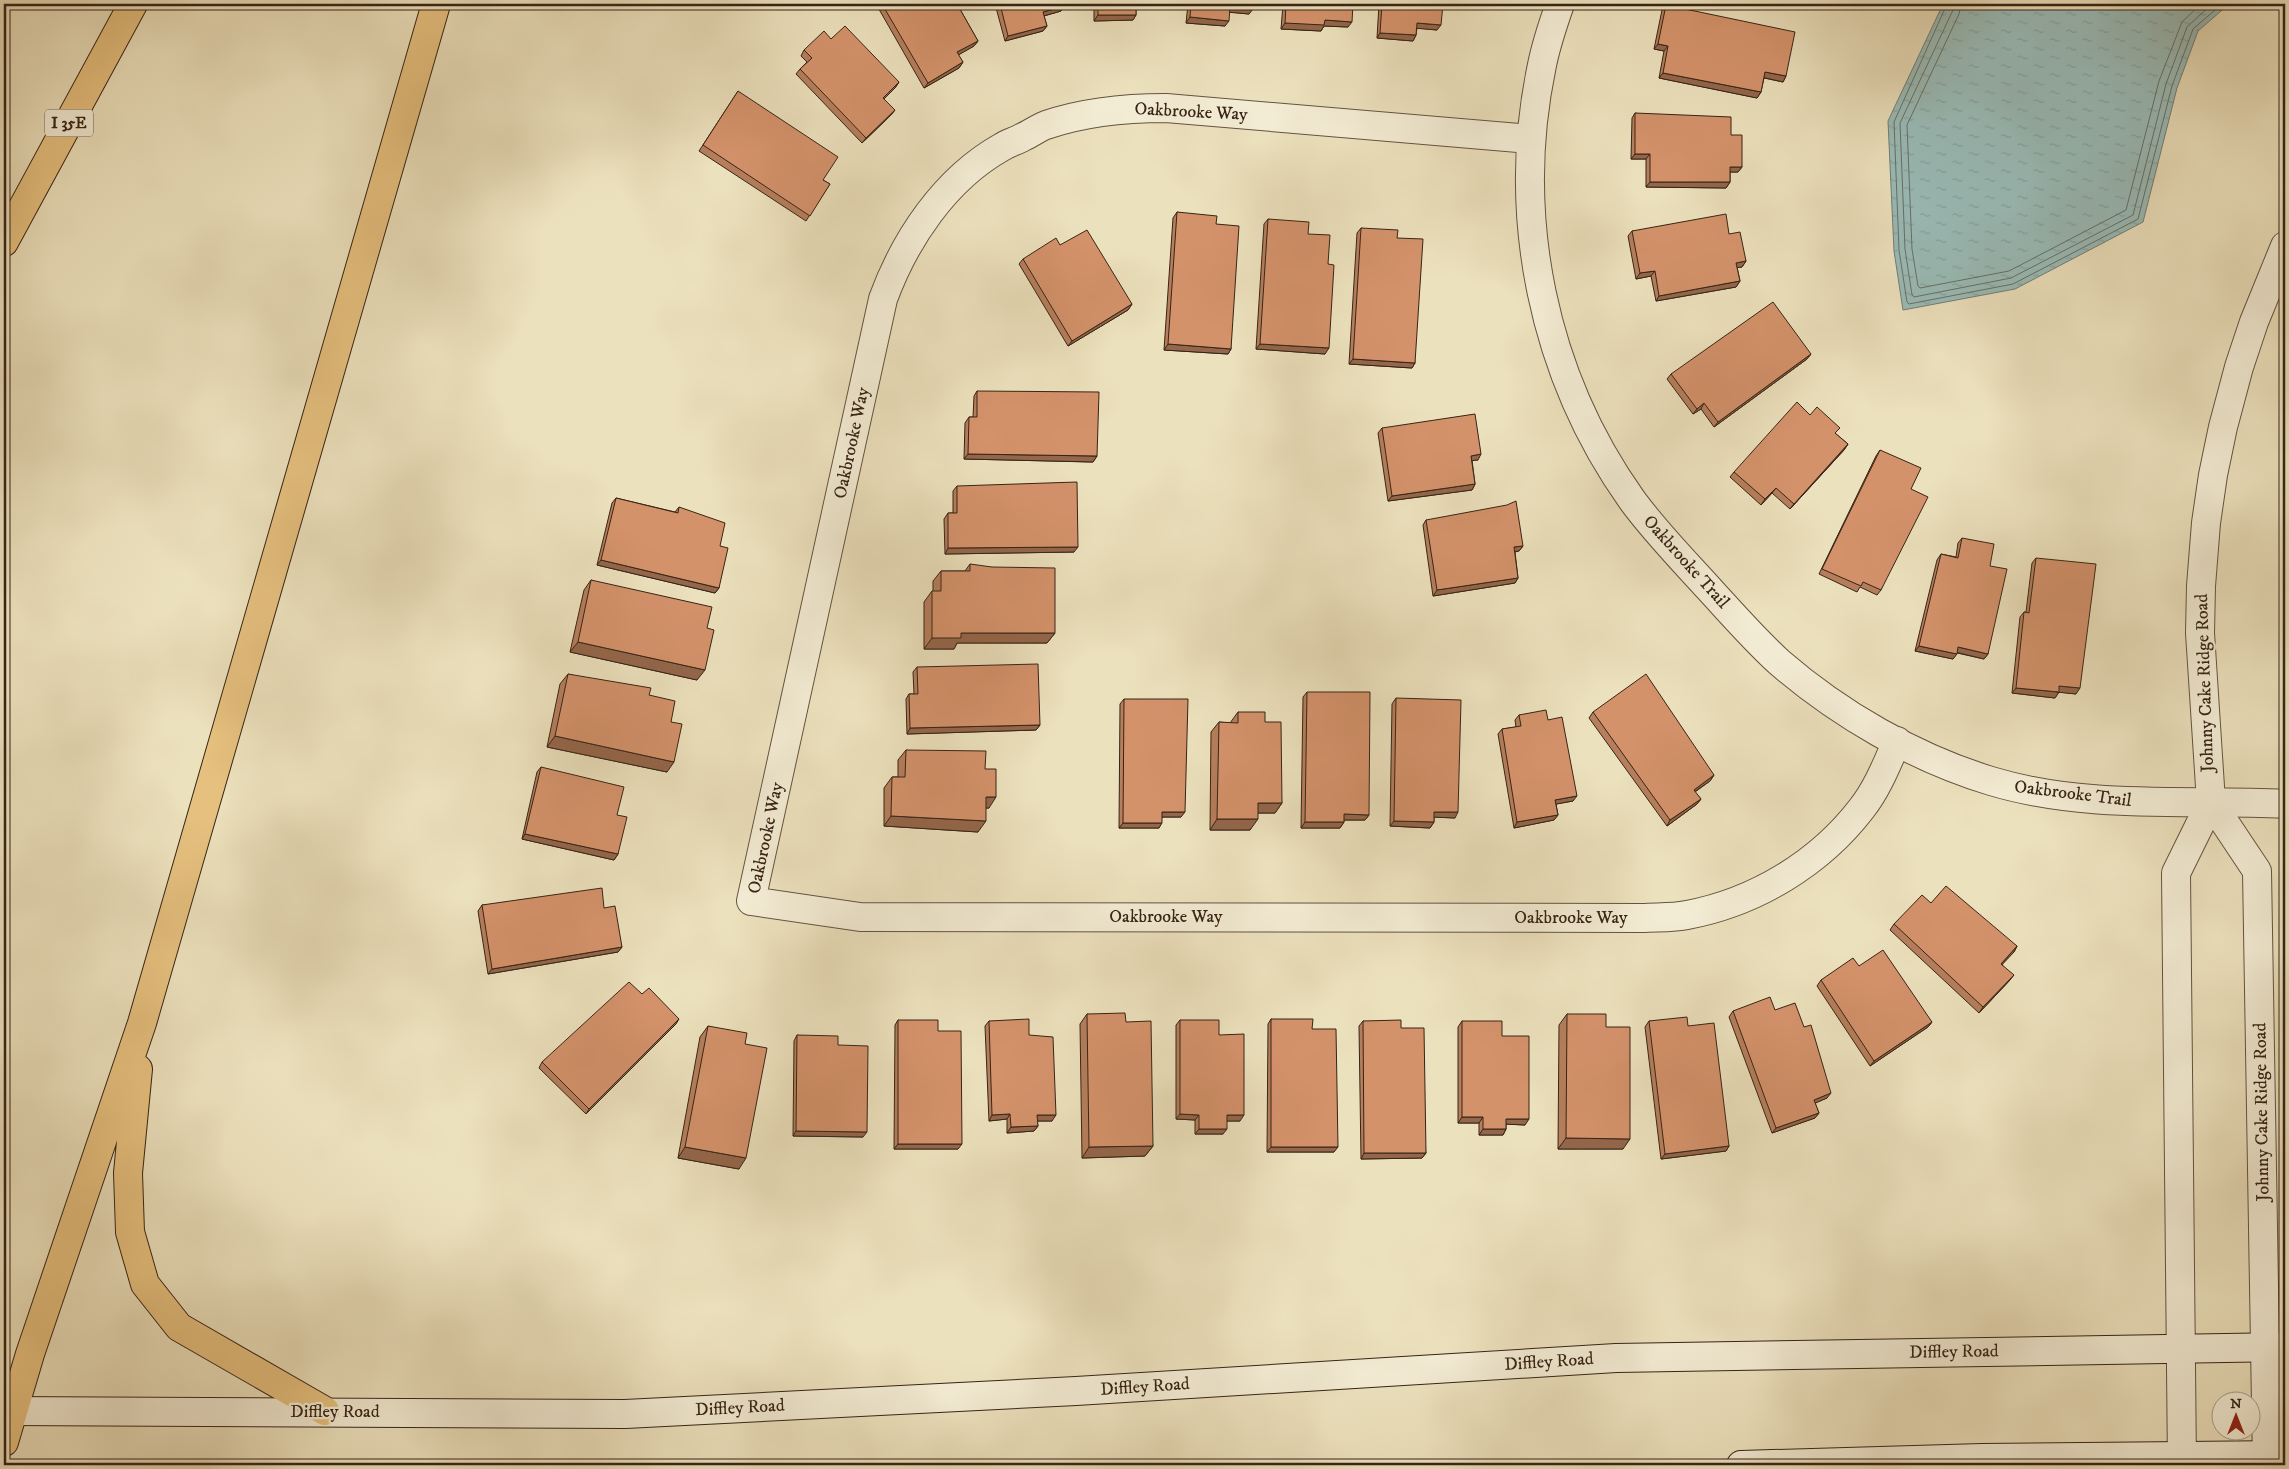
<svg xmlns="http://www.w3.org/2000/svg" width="2289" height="1469" font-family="'IM FELL DW Pica',serif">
<defs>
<pattern id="water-ripples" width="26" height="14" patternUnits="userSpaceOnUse" patternTransform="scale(1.25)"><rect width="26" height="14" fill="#9abcb8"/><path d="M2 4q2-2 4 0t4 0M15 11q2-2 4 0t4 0" fill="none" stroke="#85a19d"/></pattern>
</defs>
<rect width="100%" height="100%" fill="#ece1bd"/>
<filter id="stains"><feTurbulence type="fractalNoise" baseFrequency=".004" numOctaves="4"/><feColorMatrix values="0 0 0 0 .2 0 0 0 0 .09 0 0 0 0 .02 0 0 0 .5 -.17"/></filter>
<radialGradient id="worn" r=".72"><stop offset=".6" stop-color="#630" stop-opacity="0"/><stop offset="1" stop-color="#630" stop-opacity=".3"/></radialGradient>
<path fill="url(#water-ripples)" stroke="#727f77" d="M1943,4H2229L2198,31L2177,88L2143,222L2015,289L1903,310L1894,251L1888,121Z"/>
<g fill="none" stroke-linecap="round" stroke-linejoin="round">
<path stroke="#687067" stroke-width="1" d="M1947,4L1894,122L1899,250L1907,302L1909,304L2013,284L2138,219L2172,86L2193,29L2222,4
M1954,4L1953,10L1900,123L1905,249L1912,295L1914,297L2011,278L2133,215L2166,84L2187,27L2212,4
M1961,4L1959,14L1907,125L1912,249L1918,286L1920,288L2009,271L2126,210L2159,81L2182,22L2201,4"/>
<defs>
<path id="minor" d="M1560,4C1553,24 1546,45 1542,65C1510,216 1543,375 1632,500C1656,533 1685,562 1712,592C1734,616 1755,640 1779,662C1839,714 1915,758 1991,781C2087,810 2187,799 2285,804
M1531,139L1166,108C1126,108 1084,112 1046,125C1038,128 1030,134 1023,137C1016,141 1008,143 1002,147C945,179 905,239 883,299L751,901L860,917L1642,918C1657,917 1673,918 1687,915C1756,902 1820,863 1862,808C1877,789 1887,764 1897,741"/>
<path id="tertiary" d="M2211,802L2257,871L2267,1465
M2182,1465L2176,873L2211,802L2200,633L2201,586L2206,523L2213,475L2223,427L2239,367L2254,322L2285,246"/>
<path id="secondary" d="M4,1411L625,1414L1076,1391L1616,1358L2285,1347
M1741,1465L1982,1458L2285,1455"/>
<path id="motorway" d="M4,242L133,4
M138,1069L128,1173L130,1232L145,1284L179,1327L325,1411
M4,1442L30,1354L142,1023L436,4"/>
</defs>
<use href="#minor" stroke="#645340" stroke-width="30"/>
<use href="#tertiary" stroke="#645340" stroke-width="30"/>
<use href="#secondary" stroke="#362416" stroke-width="30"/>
<use href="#motorway" stroke="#362416" stroke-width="30"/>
<use href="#minor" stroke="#f3ecd4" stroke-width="28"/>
<use href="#tertiary" stroke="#f3ecd4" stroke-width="28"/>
<use href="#secondary" stroke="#f3ecd4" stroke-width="28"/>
<use href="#motorway" stroke="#e6c07e" stroke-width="28"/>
</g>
<path fill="#b67e5c" stroke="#362416" d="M876,4H957L978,41L974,46L958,55L963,62L959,68L924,88Z
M995,4H1064L1061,11L1044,16L1047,26L1043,31L1005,41Z
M1094,4H1158L1156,7H1136V15L1133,20L1094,21Z
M1188,4H1253L1249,14L1229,12L1225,26L1186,23Z
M1283,4H1353L1348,27L1324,26L1321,31L1281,29Z
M1379,4H1443L1437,30L1417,28L1416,35L1413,41L1377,38Z
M1666,5L1786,76L1783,82L1764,78L1761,92L1757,98L1659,78L1664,51L1654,49L1662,10Z
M831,39L899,82L895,88L884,99L895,110L891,115L862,143L796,74L800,69L807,62L801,56L804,50Z
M738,91L823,180L830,184L806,221L699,151Z
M1635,113L1731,135L1742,167L1738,172H1730V182L1726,188L1646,187V159H1631L1632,118Z
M1177,212L1216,224L1231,349L1228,354L1164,350L1173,218Z
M1268,219L1308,234L1328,264L1325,354L1256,349L1264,224Z
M1361,228L1397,238L1415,363L1412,368L1349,364L1357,233Z
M1632,231L1729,234L1746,261L1742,267H1737L1740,281L1736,287L1656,301L1651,276L1636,279L1628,236Z
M1060,245L1132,304L1128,310L1068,346L1019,264L1023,259Z
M1811,354L1807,359L1714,427L1701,409L1693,414L1667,379L1671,374Z
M977,391L1097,456L1093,462L964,459L965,423L969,417H973L974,396Z
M1810,415L1836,434L1848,444L1844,450L1790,509L1772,493L1761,505L1730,477L1734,472Z
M1382,428L1478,460H1472L1475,484L1472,490L1388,501L1378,433Z
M1880,450L1911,489L1881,590L1877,595L1860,587L1857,592L1819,574L1876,456Z
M957,486L1074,552L945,554L944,519L948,513H953V491Z
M616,498L675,512L679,507L720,546L719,588L715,593L597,565L612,503Z
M1426,520L1523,546L1519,551L1515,552L1518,578L1515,583L1433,596L1423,525Z
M1962,538L1990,566L1988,654L1984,659L1957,653L1953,659L1915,651L1937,560L1941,554L1956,557L1958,543Z
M2036,558L2076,694L2059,692L2055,698L2012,693L2020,617L2024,612H2026L2032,563Z
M970,564L1055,633L1047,643H957L954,649H924V602L932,591H933V581L941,571H965Z
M591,580L707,628L697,680L570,652L584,590Z
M917,667L1040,725L1036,730L907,734L906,699L909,694H914L913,672Z
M568,674L649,695L671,722L667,772L547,747L560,684Z
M1307,692L1369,815L1365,820H1344V822L1340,828H1301L1303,697Z
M1396,698L1455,818L1434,817V822L1430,828L1390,826L1392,704Z
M1124,699L1181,817H1162L1159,828H1119L1120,704Z
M1238,712L1265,722L1282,803L1275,813H1258L1250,830H1210L1211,732L1219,722L1230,723Z
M1593,712L1714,775L1710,781L1695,792L1701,799L1697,804L1667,826L1589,718Z
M1519,715L1548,720L1573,801L1556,804L1558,815L1554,820L1514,828L1498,734L1502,729L1516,727L1515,720Z
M906,750L985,769L989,808H986L978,832L884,826V788L892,777H898V760Z
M541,767L617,815L618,854L614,860L522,839L537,772Z
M1931,903L2017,946L2014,952L2002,964L2010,980L1979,1013L1890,930L1894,924Z
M482,905L604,908L622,947L618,952L488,974L478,911Z
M1859,966L1932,1022L1928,1027L1870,1066L1817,986L1821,980Z
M642,994L676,1024L586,1114L539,1068L542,1062Z
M1775,1010L1827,1098L1815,1103L1819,1113L1815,1118L1772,1133L1729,1017L1733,1011Z
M1087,1014L1126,1022L1153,1146L1145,1156L1082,1158L1080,1024Z
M1567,1014L1606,1027L1623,1149H1558L1559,1025Z
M1271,1019L1312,1029L1334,1152H1267L1268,1024Z
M898,1020L938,1031L958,1149H894L895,1025Z
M1180,1020L1219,1035L1240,1121H1227L1223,1134H1195V1120L1176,1119V1025Z
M989,1021L1029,1035L1052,1121H1037L1038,1126L1034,1131L1007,1133V1119L989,1121L985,1026Z
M1363,1021L1401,1028L1426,1153L1422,1158L1361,1159L1359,1026Z
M1462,1021L1502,1036L1525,1125L1506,1124V1129L1503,1135H1479V1123H1458V1027Z
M1649,1021L1688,1026L1729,1146L1726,1151L1661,1159L1645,1027Z
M708,1026L745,1044L739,1169L678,1158L700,1037Z
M797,1035L838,1045L863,1137L793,1136L794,1041Z"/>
<path fill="#94664b" stroke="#362416" d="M1135,4H1158L1156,7H1132Z
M1779,4H1800L1796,9Z
M1065,6L1061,11L1040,17L1043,12Z
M1230,7L1253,9L1249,14L1226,12Z
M1098,15H1136L1133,20L1094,21Z
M1190,17L1229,21L1225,26L1186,23Z
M1325,20L1352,22L1348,27L1324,26L1321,31L1281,29L1285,23Z
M1417,23L1441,25L1437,30L1413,28Z
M1047,26L1043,31L1005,41L1008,36Z
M1380,33L1416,35L1413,41L1377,38Z
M978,41L974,46L953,58L957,52Z
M1658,44L1668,46L1664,51L1654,49Z
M963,62L959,68L924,88L928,83Z
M1765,72L1786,76L1783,82L1761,77Z
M1663,73L1761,92L1757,98L1659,78Z
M899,82L895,88L879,104L883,98Z
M895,110L891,115L862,143L866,138Z
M1635,154H1650L1646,159H1631Z
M1730,167H1742L1738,172H1726Z
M1650,182H1730L1726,188L1646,187Z
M1746,261L1742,267L1733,268L1736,263Z
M1655,271L1651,276L1636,279L1640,273Z
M1740,281L1736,287L1656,301L1659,296Z
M1132,304L1128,310L1068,346L1072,341Z
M1168,344L1231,349L1228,354L1164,350Z
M1260,344L1329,348L1325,354L1256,349Z
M1811,354L1807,359L1714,427L1718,422Z
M1353,359L1415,363L1412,368L1349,364Z
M1704,403L1701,409L1693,414L1697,409Z
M1848,444L1844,450L1790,509L1794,504Z
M968,454L1097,456L1093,462L964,459Z
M1481,454L1478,460L1467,461L1471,456Z
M1475,484L1472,490L1388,501L1392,496Z
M1776,488L1772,493L1761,505L1765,499Z
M1523,546L1519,551L1510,552L1514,547Z
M1078,547L1074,552L945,554L948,548Z
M601,560L719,588L715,593L597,565Z
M1518,578L1515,583L1433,596L1437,590Z
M961,633H1055L1047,643H957L954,649H924L932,638Z
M578,642L705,670L697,680L570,652Z
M1919,646L1957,654L1953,659L1915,651Z
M1958,647L1988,654L1984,659L1955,652Z
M2059,686L2080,688L2076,694L2056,692Z
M2016,688L2059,692L2055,698L2012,693Z
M1040,725L1036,730L907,734L910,728Z
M555,736L674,762L667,772L547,747Z
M1714,775L1710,781L1690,795L1694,790Z
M1577,796L1573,801L1551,805L1555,800Z
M986,797H996L989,808H978Z
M1701,799L1697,804L1667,826L1670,820Z
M1258,803H1282L1275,813H1250Z
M1162,812H1185L1181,817H1159Z
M1434,812H1458L1455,818L1431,817Z
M1344,814L1369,815L1365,820H1340Z
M1558,815L1554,820L1514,828L1517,822Z
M891,816L986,821L978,832L884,826Z
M1217,819H1258L1250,830H1210Z
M1394,821L1434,822L1430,828L1390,826Z
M1305,822H1344L1340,828H1301Z
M1123,823H1162L1159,828H1119Z
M525,834L618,854L614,860L522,839Z
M2017,946L2014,952L1998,969L2001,964Z
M622,947L618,952L488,974L492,969Z
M2014,975L2010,980L1979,1013L1983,1007Z
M679,1019L676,1024L586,1114L589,1109Z
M1932,1022L1928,1027L1870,1066L1874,1061Z
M1831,1093L1827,1098L1811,1105L1814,1100Z
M1819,1113L1815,1118L1772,1133L1776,1128Z
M1010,1114L1007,1119L989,1121L992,1115Z
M1180,1114L1199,1115L1195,1120L1176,1119Z
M1037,1115H1056L1052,1121H1034Z
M1227,1115H1244L1240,1121H1223Z
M1462,1117H1483L1479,1123H1458Z
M1506,1119H1529L1525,1125L1503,1124Z
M1038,1126L1034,1131L1007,1133L1011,1127Z
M1199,1129H1227L1223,1134H1195Z
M1483,1129H1506L1503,1135H1479Z
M796,1131L867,1132L863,1137L793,1136Z
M1566,1138L1630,1139L1623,1149H1558Z
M898,1144H962L958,1149H894Z
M1153,1146L1145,1156L1082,1158L1089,1147Z
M1729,1146L1726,1151L1661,1159L1665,1154Z
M685,1147L746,1158L739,1169L678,1158Z
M1271,1147H1338L1334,1152H1267Z
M1364,1153H1426L1422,1158L1361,1159Z"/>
<path fill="#d4926b" stroke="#362416" d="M882,4H957L978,41L957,52L963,62L928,83Z
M1000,4H1064L1065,6L1043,12L1047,26L1008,36Z
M1098,4H1136V15H1098Z
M1191,4H1253V9L1230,7L1229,21L1190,17Z
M1286,4H1353L1352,22L1325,20L1324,25L1285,23Z
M1382,4H1443L1441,25L1417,23L1416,35L1380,33Z
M1666,5L1795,32L1786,76L1765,72L1761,92L1663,73L1668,46L1658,44Z
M845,26L899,82L883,98L895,110L866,138L800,69L812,58L804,50L824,31L831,39Z
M738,91L838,157L823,180L830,184L810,216L703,145Z
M1635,113L1731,117V135H1742V167H1730V182H1650V154H1635Z
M1177,212L1217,216L1216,224L1239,226L1231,349L1168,344Z
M1726,214L1729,234L1740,232L1746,261L1736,263L1740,281L1659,296L1655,271L1640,273L1632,231Z
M1268,219L1309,222L1308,234L1330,235L1328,264L1334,265L1329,348L1260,344Z
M1361,228L1398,230L1397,238L1423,239L1415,363L1353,359Z
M1087,230L1132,304L1072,341L1023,259L1056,238L1060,245Z
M1773,302L1811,354L1718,422L1704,403L1697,409L1671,374Z
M977,391L1099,392L1097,456L968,454L969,417H977Z
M1797,402L1810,415L1817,407L1840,428L1835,433L1848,444L1794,504L1776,488L1765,499L1734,472Z
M1475,414L1481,454L1471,456L1475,484L1392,496L1382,428Z
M1880,450L1921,468L1911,489L1928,497L1881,590L1863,582L1861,586L1822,569Z
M1077,482L1078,547L948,548V513H957V486Z
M616,498L678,513L679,507L725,523L720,546L728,548L719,588L601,560Z
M1516,501L1523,546L1514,547L1518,578L1437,590L1426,520L1507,505Z
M1962,538L1994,544L1990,566L2007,569L1988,654L1958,647L1957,654L1919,646L1941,554L1958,558Z
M2036,558L2096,564L2080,688L2059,686V692L2016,688L2024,612L2029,613Z
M970,564L992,567L1055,568V633H961V638H932V591H941V571H970Z
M591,580L712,607L707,628L714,630L705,670L578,642Z
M1038,664L1040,725L910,728L909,694H918L917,667Z
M568,674L651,688L649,695L675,701L671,722L682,724L674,762L555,736Z
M1646,674L1714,775L1694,790L1701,799L1670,820L1593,712Z
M1307,692H1370L1369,815L1344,814V822H1305Z
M1396,698L1461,700L1458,812H1434V822L1394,821Z
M1124,699H1188L1185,812H1162V823H1123Z
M1546,710L1548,720L1562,717L1577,796L1555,800L1558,815L1517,822L1502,729L1521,726L1519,715Z
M1238,712H1265V722H1281L1282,803H1258V819H1217L1219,722L1238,723Z
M906,750L986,751L985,769H996V797H986V821L891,816L892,777H905Z
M541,767L624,787L617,815L627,817L618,854L525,834Z
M1946,886L2017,946L2001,964L2014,975L1983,1007L1894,924L1922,895L1931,903Z
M602,888L604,908L615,906L622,947L492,969L482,905Z
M1883,950L1932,1022L1874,1061L1821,980L1853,958L1859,966Z
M629,982L642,994L649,988L679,1019L589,1109L542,1062Z
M1770,997L1775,1010L1795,1003L1804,1027L1811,1025L1831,1093L1814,1100L1819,1113L1776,1128L1733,1011Z
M1125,1013L1126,1022L1151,1021L1153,1146L1089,1147L1087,1014Z
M1567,1014H1606V1027H1630V1139L1566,1138Z
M1687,1017L1688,1026L1714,1023L1729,1146L1665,1154L1649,1021Z
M1029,1019V1035L1053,1037L1056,1115H1037L1038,1126L1011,1127L1010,1114L992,1115L989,1021Z
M1271,1019H1313L1312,1029H1336L1338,1147H1271Z
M898,1020H938V1031H961L962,1144H898Z
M1180,1020H1219V1035L1244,1034V1115H1227V1129H1199V1115L1180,1114Z
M1401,1020V1028H1424L1426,1153H1364L1363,1021Z
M1462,1021H1502V1036H1529V1119H1506V1129H1483V1117H1462Z
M708,1026L747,1033L745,1044L767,1048L746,1158L685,1147Z
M797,1035L838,1036V1045L868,1046L867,1132L796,1131Z"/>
<g text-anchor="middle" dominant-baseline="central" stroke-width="4.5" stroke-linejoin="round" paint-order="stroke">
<rect fill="#f3ecd4" stroke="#6f604f" stroke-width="1" x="45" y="109.5" width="48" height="27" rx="4"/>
<g font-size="16" font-weight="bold" fill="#362416">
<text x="69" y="123">I 35E</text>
</g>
<g font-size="18" fill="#362416" stroke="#f3ecd4">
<text transform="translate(1191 112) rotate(3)">Oakbrooke Way</text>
<text transform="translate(852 443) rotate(-78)">Oakbrooke Way</text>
<text transform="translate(1686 562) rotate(48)">Oakbrooke Trail</text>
<text transform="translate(2205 683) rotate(-92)">Johnny Cake Ridge Road</text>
<text transform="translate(2073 794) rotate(7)">Oakbrooke Trail</text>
<text transform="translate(766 838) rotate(-78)">Oakbrooke Way</text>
<text x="1166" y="917">Oakbrooke Way</text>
<text x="1571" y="918">Oakbrooke Way</text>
<text transform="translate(2262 1112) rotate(-91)">Johnny Cake Ridge Road</text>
<text transform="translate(1954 1352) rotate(-1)">Diffley Road</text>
<text transform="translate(1549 1362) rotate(-4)">Diffley Road</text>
<text transform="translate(1145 1387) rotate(-4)">Diffley Road</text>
<text transform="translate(740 1408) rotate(-3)">Diffley Road</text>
<text x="335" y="1412">Diffley Road</text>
</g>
</g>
<rect width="2289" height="1469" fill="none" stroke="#ece1bd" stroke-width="20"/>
<rect x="5" y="5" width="2279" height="1459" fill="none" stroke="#362416" stroke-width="2.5"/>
<rect x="10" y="10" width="2269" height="1449" fill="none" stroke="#362416"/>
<g transform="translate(2236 1416)"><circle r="24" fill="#f3ecd4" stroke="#a79c88"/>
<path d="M0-4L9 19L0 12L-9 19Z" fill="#8f2418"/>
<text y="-8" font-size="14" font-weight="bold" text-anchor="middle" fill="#362416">N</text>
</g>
<rect width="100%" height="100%" filter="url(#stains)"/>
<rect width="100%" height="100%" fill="url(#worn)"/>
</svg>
